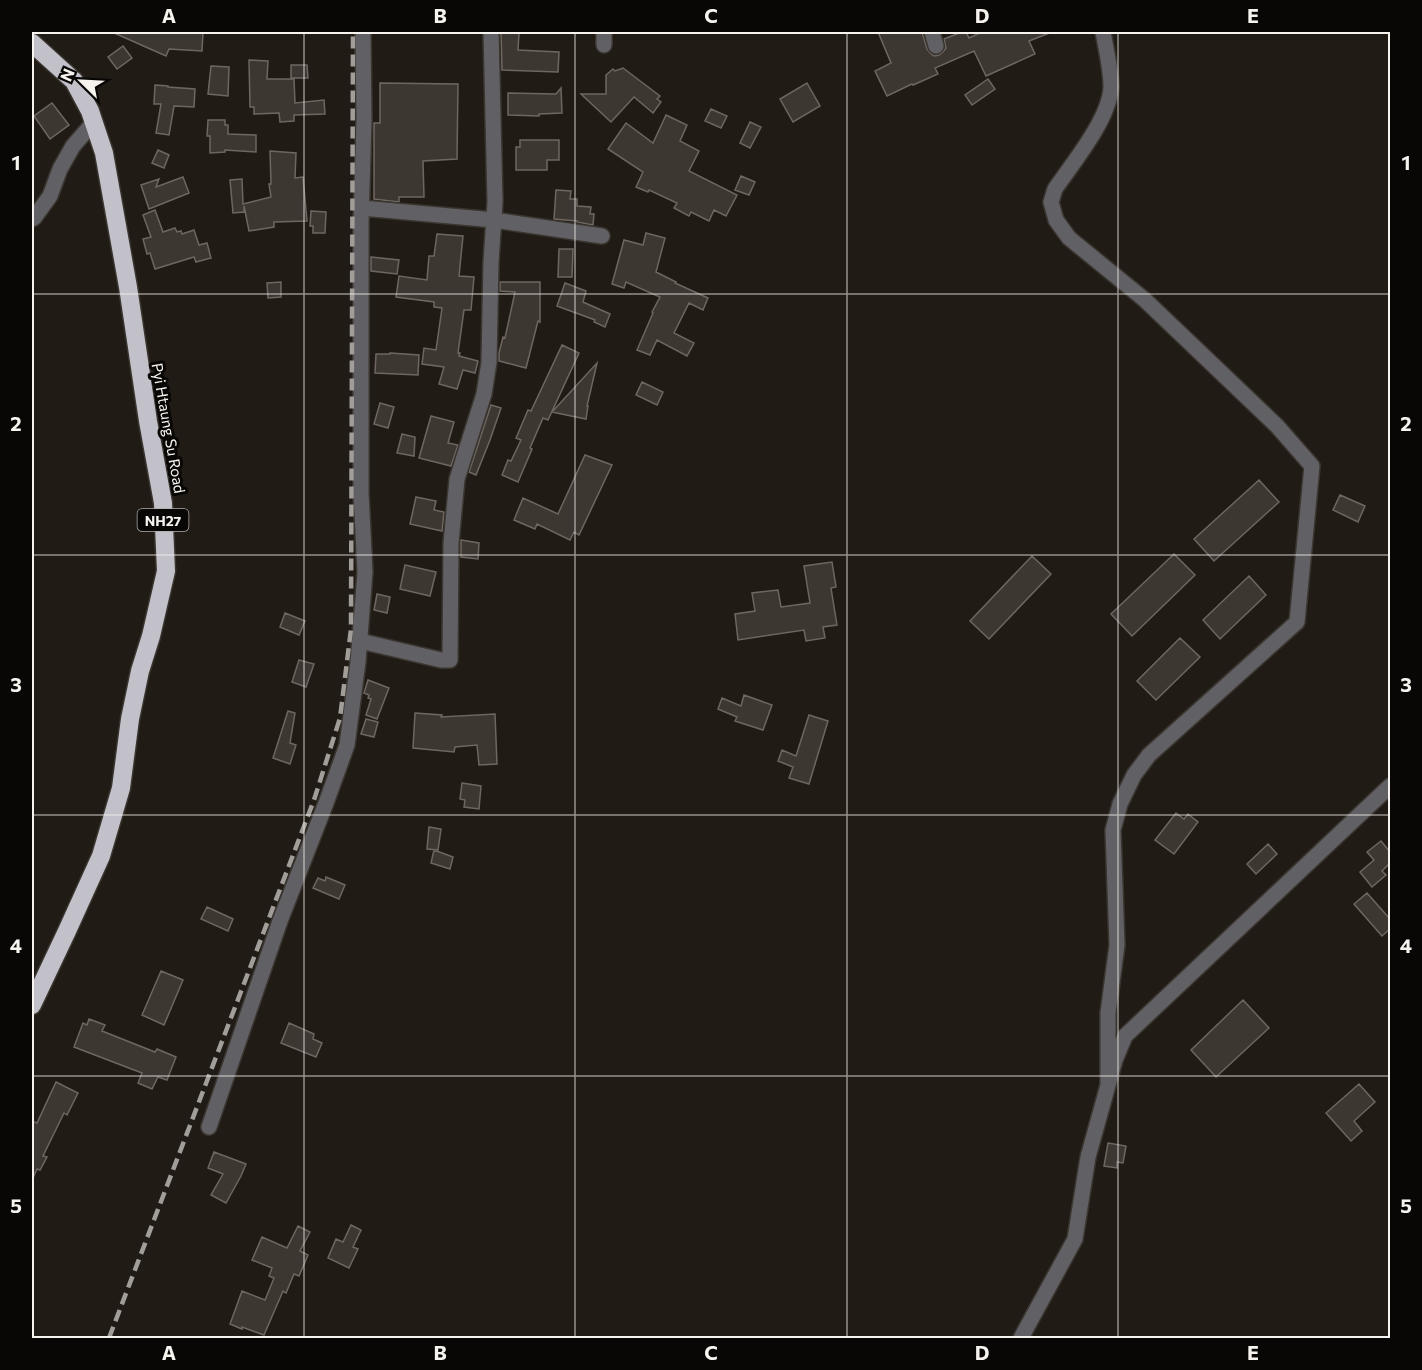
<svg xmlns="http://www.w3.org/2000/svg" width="1422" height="1370" font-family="Commissioner,sans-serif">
<rect width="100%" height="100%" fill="#211b16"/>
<path fill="#3d3732" stroke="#6e6761" stroke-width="1.5" d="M112,32H203L202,51L169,49L166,56Z
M501,32L519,33L518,50L559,52L558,72L502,70Z
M878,32H922L927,49L930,53L934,56L939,55L943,52L946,48L944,39L962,32H966L969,38L982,32H1052L1029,41L1035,54L986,76L974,51L935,68L938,74L913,85L912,84L887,96L875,71L891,63Z
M123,46L132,58L117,69L108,57Z
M249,60L268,61L267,79H294L295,103L324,100L325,114L294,115V121L280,122L279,113L254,114V107H250Z
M291,65H307L308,78H291Z
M211,66L229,67L228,96L208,94Z
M623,68L660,96L657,99L661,102L653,113L634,97L611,122L581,94H606V75L613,69L615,71Z
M988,79L995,89L972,105L965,95Z
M380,83L458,84L457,159L423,161L424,197H399V202L374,199V123H380Z
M807,83L820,106L793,122L780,99Z
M155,85L168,86V87L195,89L194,107L174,106L169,135L156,133L161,104H154Z
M561,88L562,113L539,114V116L508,115V93L556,94Z
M52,103L69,125L50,139L34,116Z
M711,109L727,116L721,128L705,121Z
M666,115L687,125L680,141L699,151L689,171L737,195L726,216L714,210L709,221L691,212L689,216L674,208L677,203L649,190L648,192L636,187L643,172L608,149L626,123L653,143Z
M208,120H225V125H228V134L256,135V152L225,150V152L210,153V136H207Z
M750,122L761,127L750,148L740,143Z
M520,140H559V160H547V170H516V147H520Z
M158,150L169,155L164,168L152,163Z
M270,151L296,153L295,178L303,177L307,221L274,222V227L249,231L244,206V212L233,213L230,180L242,179L243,204L271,197L269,184H271Z
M741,176L755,182L749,195L735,190Z
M183,177L189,193L149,209L141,185L159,179L156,187Z
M556,190L571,191L570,199H577V206L591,207L590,214H594L593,225L577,222V221L554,219Z
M155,210L163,232L175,228L177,232L181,231L182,234L194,230L199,245L207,243L211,258L196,262L194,257L155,269L150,253L147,254L143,239L151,237L143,215Z
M311,211L326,212L325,233H313V226H310Z
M646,233L665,238L656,272L676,282L675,283L708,298L703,310L689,303L674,333L694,343L687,356L657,340L650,355L637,350L653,313L652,312L660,297L626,282L624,288L612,284L624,240L643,245Z
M437,234L463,236L459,276L474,277L471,310H464L458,353H460L459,356L478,361L475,373L463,370L457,389L439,384L444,367L422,364L424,348L436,350L442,308L434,307V302L396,297L399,276L427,280L429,256H434Z
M559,249H573L572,277H558Z
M371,257L399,260L397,274L371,271Z
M281,282V297L268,298L267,283Z
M500,282H540V322L538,321L526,368L499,361V353L503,337L505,338L515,292L500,291Z
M565,283L586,291L583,302L610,314L605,327L594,322L595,320L557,306Z
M562,345L579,353L548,420L543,418L530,448L532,449L518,482L502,475L508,460L511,461L521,440L516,438L528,410L531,411Z
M390,353L419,355L418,375L375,373L376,354H390Z
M597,363L587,406H588L586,419L552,412Z
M642,382L663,392L657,405L636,395Z
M380,403L394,407L388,428L374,424Z
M491,405L501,408L490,440L476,475L469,472Z
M431,416L454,422L448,443L458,445L451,466L419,458Z
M402,434L415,437L414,456L397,453Z
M585,455L612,465L579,535L574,532L570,540L537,524L535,529L514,520L523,498L558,514Z
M1259,480L1279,502L1214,561L1194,539Z
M1340,495L1365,506L1358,522L1333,510Z
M416,497L436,501L434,510L444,512L442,531L410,524Z
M461,540L479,543L478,559L461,557Z
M1174,554L1195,575L1132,636L1111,614Z
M1032,556L1051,574L989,639L970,621Z
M832,562L836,587L831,588L837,625L823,627L825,638L806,641L804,630L738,640L735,614L755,611L752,593L778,590L781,607L810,603L804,566Z
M405,565L436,572L430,596L400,589Z
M1249,576L1266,595L1220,639L1203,620Z
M377,594L390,597L387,613L374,610Z
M285,613L305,621L299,635L280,627Z
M1180,638L1200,657L1156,700L1137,681Z
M299,660L314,664L306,687L292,682Z
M368,680L389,688L377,719L366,715L371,699L368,698L369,695L364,693Z
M744,695L772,705L763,730L735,721L737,717L718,709L722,698L741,706Z
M288,711L295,713L290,743L296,745L290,764L273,758Z
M415,713L442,715L441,717L495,714L497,764L479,765L477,745L455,747L454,752L413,748Z
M809,715L828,721L809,784L789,778L793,767L778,761L782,750L796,756Z
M366,719L378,722L374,737L361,734Z
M462,783L481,786L479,809L464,807L465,800L460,799Z
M1176,813L1184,819L1188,814L1198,822L1174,854L1155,840Z
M429,827L441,829L438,850L427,849Z
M1381,841L1390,852V863L1382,871L1386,875L1372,887L1360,872L1374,860L1367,852Z
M1268,844L1277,854L1256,874L1247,864Z
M434,850L453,857L450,869L431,863Z
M326,877L345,885L339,899L313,888L318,878L325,881Z
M1367,893L1390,919V929L1382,936L1354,904Z
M207,907L233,919L228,931L201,919Z
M161,971L183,980L164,1025L142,1015Z
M1243,1000L1269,1028L1216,1077L1191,1050Z
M89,1019L105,1025L102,1031L155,1052L157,1049L176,1057L167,1080L158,1077L152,1089L138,1083L142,1073L74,1047L83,1023L87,1025Z
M289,1023L314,1034L313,1039L322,1043L316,1057L281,1043Z
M56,1082L78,1093L67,1115L64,1113L43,1156L47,1157L40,1170L37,1169L32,1180V1121L37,1123Z
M1359,1084L1375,1102L1354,1121L1362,1131L1351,1141L1326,1113Z
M1108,1143L1126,1146L1123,1163L1117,1162V1168L1104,1166Z
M214,1152L246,1164L241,1176L226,1203L211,1195L223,1174L208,1168Z
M351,1225L361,1230L353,1247L358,1249L349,1268L328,1258L336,1239L343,1242Z
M298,1226L310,1232L300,1251L308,1255L299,1276L294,1274L286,1293L283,1291L264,1335L242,1327V1329L230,1324L242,1291L265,1300L274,1278L269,1276L272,1268L252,1260L262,1237L287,1248Z"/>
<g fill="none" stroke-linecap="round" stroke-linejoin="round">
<defs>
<path id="minor" d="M932,32L936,46
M1103,32C1106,49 1111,69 1111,87C1110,118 1073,163 1055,189L1051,202L1056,220L1069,238L1145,300L1277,426L1312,466L1297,622L1149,755L1134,775L1120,804L1113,830L1117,945L1108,1013V1084
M604,45V32
M362,208L494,220L602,236
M32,219L34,218L50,196L60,169L73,146L94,122
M360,641L441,660H450L451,543L457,479L484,394L489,362L491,262L495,202L491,32
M209,1127L280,921L326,803L347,745L358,662L365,572L361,493V223L364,120L363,32
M1021,1338L1075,1239L1088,1157L1115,1060L1125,1036L1390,786"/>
<path id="highway" d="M32,43L74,81L90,111L104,153L128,287L148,421L163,503L166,571L151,636L140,671L130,719L121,788L101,856L67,931L32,1005"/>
</defs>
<use href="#minor" stroke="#3b3530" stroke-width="18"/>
<use href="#highway" stroke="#3b3530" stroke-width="21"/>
<use href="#minor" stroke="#616064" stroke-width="15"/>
<use href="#highway" stroke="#c2c1ca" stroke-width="18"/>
<path stroke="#a19d98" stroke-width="4.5" stroke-dasharray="12 6" stroke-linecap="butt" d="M109,1338L314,800L340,718L351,629L353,32"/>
</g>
<path fill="none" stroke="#f7f3ef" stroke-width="1.5" stroke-opacity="0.55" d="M304,32V1338M575,32V1338M847,32V1338M1118,32V1338M32,294H1390M32,555H1390M32,815H1390M32,1076H1390"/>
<g text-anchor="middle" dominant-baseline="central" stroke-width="6" stroke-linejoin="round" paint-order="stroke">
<rect fill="#090705" stroke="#b0aca9" stroke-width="1.5" x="137.5" y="509" width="51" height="22" rx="4.5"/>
<g font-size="14" font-weight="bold" fill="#f7f3ef">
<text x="163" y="520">NH27</text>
</g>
<g font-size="15" fill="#f7f3ef" stroke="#090705">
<text transform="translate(169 428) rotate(80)">Pyi Htaung Su Road</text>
</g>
</g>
<rect width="1422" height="1370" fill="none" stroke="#090705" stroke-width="66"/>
<g transform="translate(81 81) rotate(294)" stroke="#090705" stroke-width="4.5" paint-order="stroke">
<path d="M0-4.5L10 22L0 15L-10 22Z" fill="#f7f3ef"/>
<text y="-9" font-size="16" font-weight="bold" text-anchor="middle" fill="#f7f3ef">N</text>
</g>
<rect x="33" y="33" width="1356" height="1304" fill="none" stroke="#f7f3ef" stroke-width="2"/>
<g font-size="20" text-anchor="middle" font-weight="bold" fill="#f7f3ef">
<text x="169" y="23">A</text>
<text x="440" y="23">B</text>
<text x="711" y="23">C</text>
<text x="982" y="23">D</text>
<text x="1253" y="23">E</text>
<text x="16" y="170">1</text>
<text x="1406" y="170">1</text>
<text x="16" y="431">2</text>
<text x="1406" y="431">2</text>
<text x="16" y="692">3</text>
<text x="1406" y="692">3</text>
<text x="16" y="953">4</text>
<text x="1406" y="953">4</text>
<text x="16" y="1213">5</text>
<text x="1406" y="1213">5</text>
<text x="169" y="1360">A</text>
<text x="440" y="1360">B</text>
<text x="711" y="1360">C</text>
<text x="982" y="1360">D</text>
<text x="1253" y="1360">E</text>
</g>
</svg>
